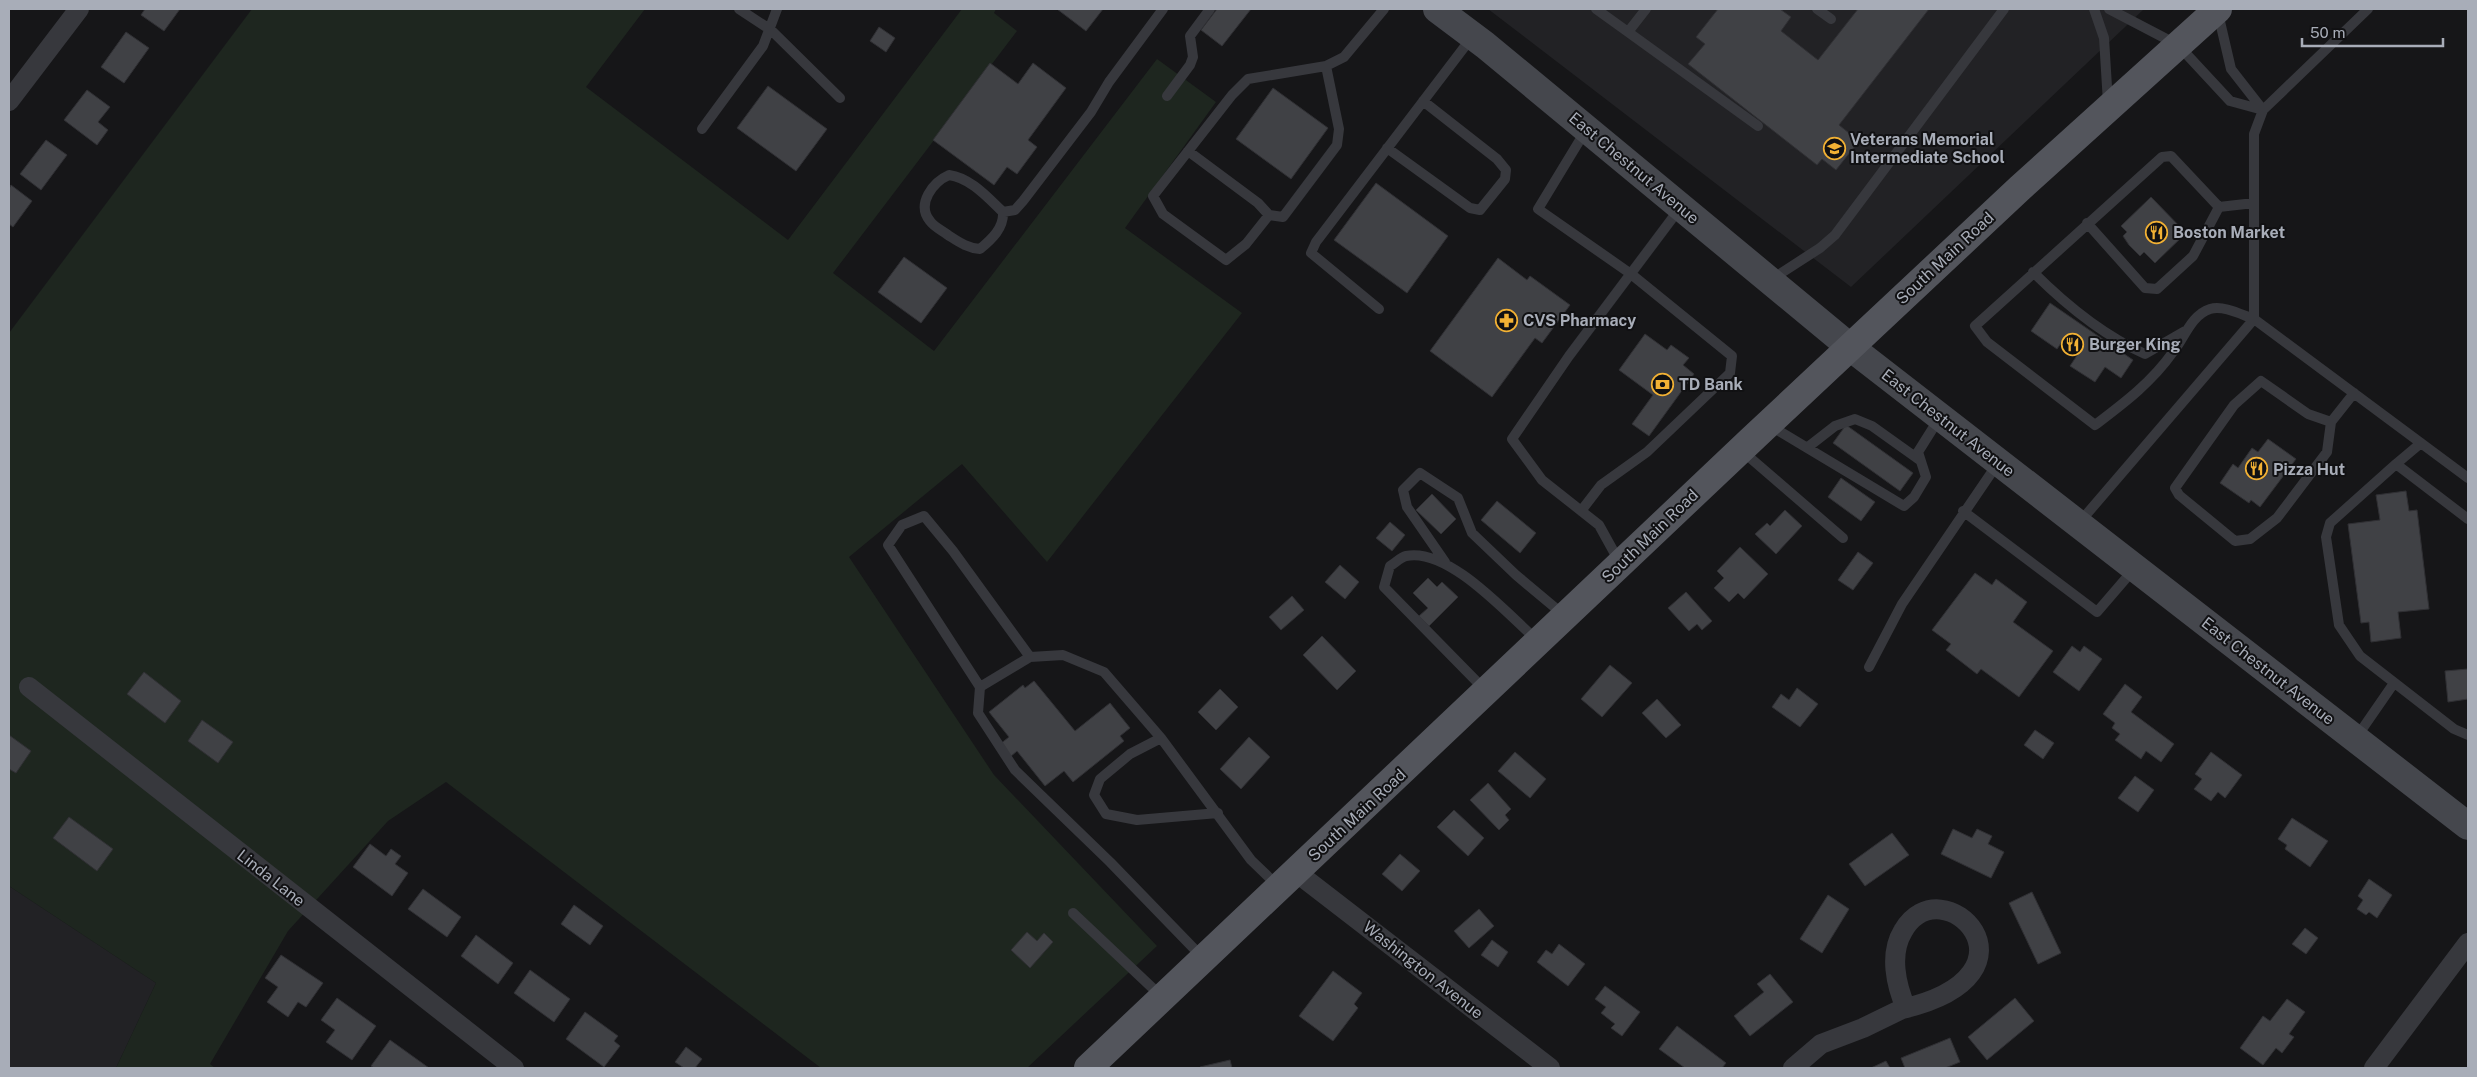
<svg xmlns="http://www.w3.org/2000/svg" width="2477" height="1077" font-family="'Public Sans',sans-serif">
<rect width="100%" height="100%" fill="#161618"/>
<path fill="#222225" d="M1488,9H2144L1851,287Z
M9,886L156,983L116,1068H9Z"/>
<path fill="#1e261f" d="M252,9H645L586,87L788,240L962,9H996L994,13L1017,31L833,273L934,351L1157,59L1216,102L1125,228L1242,313L1047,562L962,464L849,557L994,775L1157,946L1027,1068H821L446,782L388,821L288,931L210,1064L215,1068H116L156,983L9,886V333Z"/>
<path fill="#404145" stroke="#303034" d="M145,9H180L164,31L141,15Z
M1057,9H1103L1086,31Z
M1217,9H1251L1222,46L1201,30Z
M1718,9H1780L1791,17L1781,31L1818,60L1858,9H1929L1839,125L1859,141L1836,170L1822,159L1817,165L1688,64L1705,44L1696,37Z
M879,27L895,38L886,52L870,41Z
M126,32L149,48L124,83L101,67Z
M990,63L1018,84L1033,63L1066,88L1028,140L1037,147L1017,174L1007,167L994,185L933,140Z
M768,86L827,129L796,171L737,128Z
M1273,88L1328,128L1291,179L1236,139Z
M87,90L110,107L98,122L108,130L97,145L64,120Z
M46,140L67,155L41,190L20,174Z
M1376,183L1448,236L1407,293L1334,240Z
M11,185L32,201L13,227L9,224V189Z
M2151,197L2186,233L2155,263L2144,252L2140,256L2129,245L2123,236L2127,232L2121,226Z
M904,257L947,288L921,323L878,292Z
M1498,258L1527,280L1530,276L1570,305L1542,343L1535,338L1492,397L1430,351Z
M2050,303L2133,360L2121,378L2105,367L2095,382L2070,366L2080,351L2063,340L2057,349L2031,331Z
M1645,334L1667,350L1671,345L1689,358L1683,365L1694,374L1649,436L1632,424L1653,395L1619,370Z
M1846,425L1913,473L1900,491L1833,443Z
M2268,439L2296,459L2260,507L2251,500L2249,503L2220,483L2233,464L2238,468L2252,448L2258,452Z
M1841,478L1875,502L1861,521L1828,497Z
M2406,491L2409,511L2417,510L2429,609L2398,612L2401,638L2371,642L2369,622L2361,623L2348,524L2380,520L2376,495Z
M1432,494L1456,519L1441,534L1416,510Z
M1497,501L1536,533L1520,553L1481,520Z
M1785,510L1802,526L1776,554L1755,534L1767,523L1770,526Z
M1390,522L1405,535L1392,551L1376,538Z
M1740,547L1768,574L1744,599L1738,593L1729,602L1714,588L1724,578L1717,571Z
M1858,552L1873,563L1853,590L1838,580Z
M1340,565L1359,582L1345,599L1325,582Z
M1975,573L1992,585L1996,579L2027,602L2013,622L2053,651L2019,697L1981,669L1977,674L1946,650L1951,644L1932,630Z
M1428,578L1437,587L1442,582L1458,597L1429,626L1419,616L1428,608L1413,593Z
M1686,592L1712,621L1702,630L1697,624L1689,631L1668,608Z
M1292,596L1304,610L1281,630L1269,617Z
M1322,636L1356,671L1337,690L1303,655Z
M2072,646L2080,652L2084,646L2102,659L2079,691L2053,672Z
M1610,665L1632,683L1602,717L1581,699Z
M2468,669V699L2448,702L2445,671Z
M144,672L181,701L165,723L127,694Z
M1034,681L1075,731L1110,703L1130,728L1120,736L1124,741L1073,782L1064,771L1045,786L1017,751L1010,757L999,745L1009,737L989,712L1023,685L1025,688Z
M2125,684L2142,697L2131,712L2174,744L2161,762L2146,751L2141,759L2115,740L2120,734L2112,728L2115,723L2103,714Z
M1797,688L1818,704L1800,727L1772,707L1781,694L1789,700Z
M1220,689L1238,707L1216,730L1198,712Z
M1657,699L1681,725L1666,738L1642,713Z
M202,720L233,742L218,763L188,741Z
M2035,730L2054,743L2043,759L2024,745Z
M9,735L31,751L16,773L9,769Z
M1249,737L1270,757L1241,789L1220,769Z
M1515,752L1546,779L1530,798L1498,771Z
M2211,752L2242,775L2225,798L2218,792L2211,801L2194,789L2202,779L2195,774Z
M2135,776L2154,790L2138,812L2118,798Z
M1488,783L1511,809L1505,815L1509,820L1499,830L1470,800Z
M1454,810L1484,838L1468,856L1437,827Z
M69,817L113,849L97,871L53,838Z
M2292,818L2328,841L2310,867L2285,849L2287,845L2278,839Z
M1953,829L1972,838L1977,829L1992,836L1988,844L2004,852L1991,878L1941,854Z
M1892,833L1909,855L1865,886L1849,864Z
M370,844L386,856L391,849L401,856L395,864L408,873L392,896L353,867Z
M1400,854L1420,871L1402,891L1382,874Z
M2369,879L2392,895L2377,918L2369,912L2366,915L2357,909L2363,900L2358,896Z
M423,889L461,917L447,937L408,909Z
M2032,892L2061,953L2038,964L2009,903Z
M1828,895L1849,909L1822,953L1800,939Z
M574,905L603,926L590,945L561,924Z
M1479,909L1494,926L1469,948L1454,931Z
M2305,928L2318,938L2306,954L2292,944Z
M1027,932L1037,941L1044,933L1053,942L1030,968L1011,950Z
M476,935L513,963L498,984L461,956Z
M1492,940L1508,952L1498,967L1481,955Z
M1559,944L1585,964L1568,986L1537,962L1546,950L1552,954Z
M281,955L323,983L306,1007L298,1002L288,1017L267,1002L278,987L265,978Z
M530,970L570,999L554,1022L514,993Z
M1333,971L1362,993L1354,1004L1358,1008L1333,1041L1299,1016Z
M1770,974L1793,1002L1750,1036L1734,1016L1764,992L1757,984Z
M1605,986L1640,1012L1622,1036L1611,1028L1615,1024L1601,1013L1606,1007L1595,999Z
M337,998L376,1026L352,1060L326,1042L335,1030L321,1020Z
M2015,998L2034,1021L1987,1060L1968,1037Z
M2287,999L2305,1012L2289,1034L2294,1037L2282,1053L2276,1048L2263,1065L2240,1048L2263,1016L2270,1021Z
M585,1012L618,1036L614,1041L620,1046L604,1067L566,1039Z
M1677,1026L1726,1063L1722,1068H1685L1659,1049Z
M1950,1038L1960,1062L1945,1068H1905L1901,1058Z
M390,1040L429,1068H374L371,1066Z
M686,1047L702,1059L695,1068H684L675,1062Z
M1230,1060L1232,1068H1200V1067Z
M1886,1061L1890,1068H1871Z"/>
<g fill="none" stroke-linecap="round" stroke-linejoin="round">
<path stroke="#37383d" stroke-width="10" d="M739,9L771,30L840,98
M1596,9L1628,32
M1646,9L1628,32L1758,126
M1817,9L1831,19
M2094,9L2104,38L2108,103
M2109,9L2178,45L2230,101L2263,110
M2368,9L2263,110L2254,134V319L2468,478
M2218,13L2231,69L2263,110
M1167,96L1190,65L1193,57L1190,36L1210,9
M702,129L763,46L777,9
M1387,148L1470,208L1480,210L1505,179L1506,170L1497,159L1423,101
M1188,151L1258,203L1269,215L1246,244L1226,260L1163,214L1153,196L1232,95L1248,79L1326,66L1344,57L1384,9
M949,175C971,178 988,198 1003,212C1004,228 992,239 980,249C967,248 959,242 948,235C943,231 934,227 930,221C916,204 933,182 949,175Z
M2219,207L2254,203
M1003,212L1015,210L1023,201L1091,112L1109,82L1163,9
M1269,215L1283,217L1337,145L1339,129L1326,66
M2087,223L2145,288L2157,289L2193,256L2219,207
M2033,272C2066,305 2102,335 2145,354L2185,331
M1772,279L1820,248L1835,235L2004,9
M1379,309L1311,253L1316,242L1472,37
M2331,422L2308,414L2261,381L2234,405L2175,488L2179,495L2235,541L2250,539L2277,518L2327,452L2331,422L2354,393
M1769,425L1904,506L1914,497L1926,477L1918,452L1940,417
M2421,443L2396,464L2468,519
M1808,447L1835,426L1855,419L1872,426L1921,461
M1741,450L1843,538
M2396,464L2330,523L2326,537L2339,625L2360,656L2454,729L2468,735
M1581,511L1601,485L1647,452L1730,373L1732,356L1631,274L1538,209L1586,130
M1963,511L2097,612L2134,569
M2079,523L2254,319C2242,315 2224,305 2210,309C2191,315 2184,339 2173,352C2152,382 2124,403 2095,425L1987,342L1975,326L2162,157L2171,156L2219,207
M1445,562L1407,507L1403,490L1420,473L1458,498L1472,533L1516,575L1565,616
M1620,563L1599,525L1542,480L1512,439L1569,356L1680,208
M1869,667L1902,604L1998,463
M980,687L1030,657
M1486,691L1384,587L1390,566C1395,563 1401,557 1406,556C1449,547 1508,615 1538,641
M1161,738L1130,754L1100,779L1094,795L1106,814L1137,820L1218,813
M2356,738L2394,683
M1073,913L1162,997
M1203,958L1110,862L1015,770L978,713L980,687L888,545L902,525L924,516L953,551L1030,657L1063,655L1104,672L1161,738L1251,860L1279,887"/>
<path stroke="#37383d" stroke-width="20" d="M9,101L79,9
M29,687L514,1068
M1296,872L1550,1068
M1793,1068L1821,1044L1863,1028L1902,1009C2053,974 1942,863 1903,931C1889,954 1896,985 1906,1008
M2374,1068L2468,943"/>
<path stroke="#45474d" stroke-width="28" d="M1437,9L1485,45L1850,347L2468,826"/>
<path stroke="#53555c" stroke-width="28" d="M1088,1068L1750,441L2020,188L2218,9"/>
</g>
<defs>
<symbol id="school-ring" viewBox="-11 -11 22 22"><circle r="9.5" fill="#111113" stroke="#f2b134" stroke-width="1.5"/><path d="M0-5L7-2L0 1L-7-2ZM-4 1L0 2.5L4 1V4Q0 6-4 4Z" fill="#f2b134"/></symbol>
<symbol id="restaurant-ring" viewBox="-11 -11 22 22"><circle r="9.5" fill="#111113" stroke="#f2b134" stroke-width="1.5"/><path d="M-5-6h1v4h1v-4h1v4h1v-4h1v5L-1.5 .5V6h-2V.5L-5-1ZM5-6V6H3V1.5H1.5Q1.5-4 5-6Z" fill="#f2b134"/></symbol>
<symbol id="pharmacy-ring" viewBox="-11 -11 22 22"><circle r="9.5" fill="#111113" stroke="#f2b134" stroke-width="1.5"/><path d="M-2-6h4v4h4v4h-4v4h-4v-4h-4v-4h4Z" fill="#f2b134"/></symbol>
<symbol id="bank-ring" viewBox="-11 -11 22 22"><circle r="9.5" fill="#111113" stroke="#f2b134" stroke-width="1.5"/><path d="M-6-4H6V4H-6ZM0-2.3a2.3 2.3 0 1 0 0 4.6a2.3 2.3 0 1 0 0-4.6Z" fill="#f2b134"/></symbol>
</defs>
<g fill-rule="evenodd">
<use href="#school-ring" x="1822" y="136" width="25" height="25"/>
<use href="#restaurant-ring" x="2144" y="220" width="25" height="25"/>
<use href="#pharmacy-ring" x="1494" y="308" width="25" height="25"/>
<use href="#restaurant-ring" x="2060" y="332" width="25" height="25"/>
<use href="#bank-ring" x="1650" y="372" width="25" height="25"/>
<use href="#restaurant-ring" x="2244" y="456" width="25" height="25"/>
</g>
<g text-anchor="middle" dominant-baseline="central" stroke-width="4" stroke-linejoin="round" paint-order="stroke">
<g font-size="16" font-weight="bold" fill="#a8adb8" stroke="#111113" text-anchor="start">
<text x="1850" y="139">Veterans Memorial<tspan x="1850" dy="18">Intermediate School</tspan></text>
<text x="2173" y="232">Boston Market</text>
<text x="1523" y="320">CVS Pharmacy</text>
<text x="2089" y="344">Burger King</text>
<text x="1679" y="384">TD Bank</text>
<text x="2273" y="469">Pizza Hut</text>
</g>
<g font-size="16" fill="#a8adb8" stroke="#111113">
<text transform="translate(1634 168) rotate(40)">East Chestnut Avenue</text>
<text transform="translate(1945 258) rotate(-43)">South Main Road</text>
<text transform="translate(1948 423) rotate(38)">East Chestnut Avenue</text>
<text transform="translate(1650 536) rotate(-44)">South Main Road</text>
<text transform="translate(2268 671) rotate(38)">East Chestnut Avenue</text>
<text transform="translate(1357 815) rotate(-43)">South Main Road</text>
<text transform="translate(271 878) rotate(38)">Linda Lane</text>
<text transform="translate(1423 970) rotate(38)">Washington Avenue</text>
</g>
</g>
<rect width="2477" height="1077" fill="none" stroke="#a8adb8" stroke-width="20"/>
<path d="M2302 38v8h141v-8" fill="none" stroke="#a8adb8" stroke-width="2.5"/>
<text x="2310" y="38" font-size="15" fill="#a8adb8" stroke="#111113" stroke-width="4" paint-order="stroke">50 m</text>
</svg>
